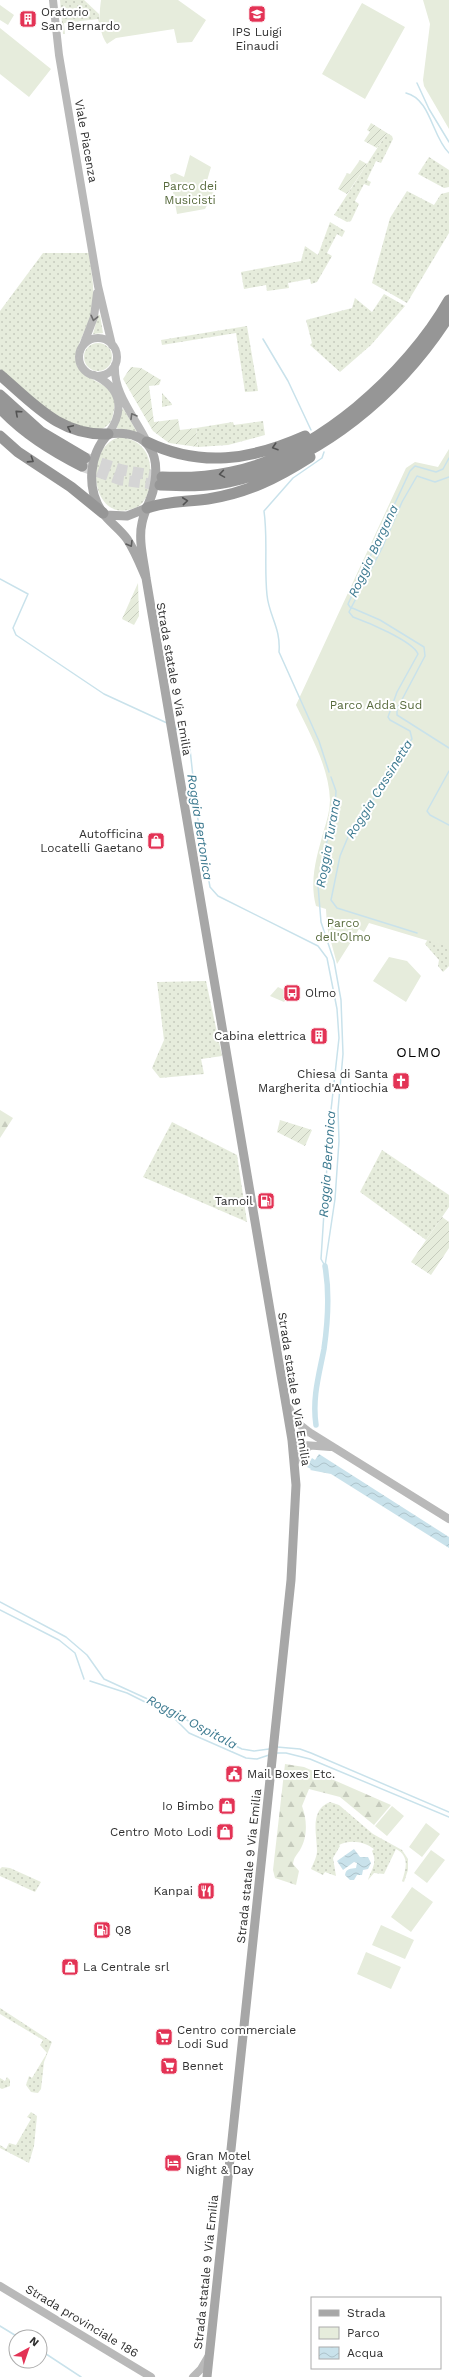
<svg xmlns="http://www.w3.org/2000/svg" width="449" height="2377" font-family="'Work Sans',sans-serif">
<defs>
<pattern id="grass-dots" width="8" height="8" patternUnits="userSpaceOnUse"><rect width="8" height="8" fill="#e6ecdc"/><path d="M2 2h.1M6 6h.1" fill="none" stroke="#c6cbbd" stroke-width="1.8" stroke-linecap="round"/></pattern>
<pattern id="forest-firs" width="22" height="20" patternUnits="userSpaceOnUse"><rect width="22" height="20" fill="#e6ecdc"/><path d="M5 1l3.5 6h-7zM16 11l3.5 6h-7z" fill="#c6cbbd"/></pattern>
<pattern id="garden-furrows" width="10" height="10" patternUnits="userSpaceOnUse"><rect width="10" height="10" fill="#e6ecdc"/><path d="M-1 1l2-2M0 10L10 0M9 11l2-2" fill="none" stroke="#c6cbbd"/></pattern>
<pattern id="water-waves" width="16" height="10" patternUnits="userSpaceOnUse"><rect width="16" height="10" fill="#c9e2eb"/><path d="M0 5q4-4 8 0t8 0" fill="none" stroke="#adc2ca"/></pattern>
</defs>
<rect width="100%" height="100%" fill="#fff"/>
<path fill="url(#grass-dots)" d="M60,0H84L99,14L101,30L98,19L64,23L65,34H63Z
M387,133L392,136L393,139L381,163L376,161L367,180L371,182L369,186L364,184L355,201L359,204L351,221L347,222L334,215Z
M429,157L449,170V187L444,188L418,174Z
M407,191L434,205L441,194L449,192V233L407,303L372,283L390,218Z
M330,222L345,231L342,237L337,234L327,253L332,256L317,282L311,284L310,279L288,283L289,288L267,291L266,285L244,289L241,272L301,261L305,246L318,255Z
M43,253H89C91,272 96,292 92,311C89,326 71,352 77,365C84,384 121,381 114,410C112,420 111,424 102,429L73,426L42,405L0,369V311Z
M384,294L405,306L371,345L340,372L310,345L312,343L306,320L352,308L355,298L372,312Z
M98,315H100L103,333L93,334Z
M247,326L258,391L245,392L236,333L162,345L161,340Z
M84 357a14 14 0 1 1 28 0a14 14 0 1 1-28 0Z
M162,393L172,404V405L162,407Z
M123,408L137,432L116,428Z
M263,421L265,435L228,445L198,447L196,428L233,422L234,425Z
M120,437C146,440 153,459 150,484C148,495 144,506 132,509C90,523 83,446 120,437Z
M431,934L449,939V966L443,972L438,966L439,960L425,944Z
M206,981L222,1056L201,1059L204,1074L160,1078L152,1068L164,1040L157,982Z
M172,1122L237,1155L247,1222L143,1177Z
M382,1150L449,1195V1207L426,1240L360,1192Z
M330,1802L339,1805L373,1834L402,1850L408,1859V1870L404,1882L402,1881C406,1869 410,1856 396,1849L384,1874L374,1873L368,1880C371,1869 378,1864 372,1851L374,1849C365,1842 351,1839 339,1845L340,1846L333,1858L336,1876L325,1872L323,1875L311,1869C313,1864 317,1857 317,1851C317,1834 309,1810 330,1802Z
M2,1867L10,1868L41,1882L35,1892L0,1876V1869Z
M0,2008L52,2042L44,2062L41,2089L38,2093L31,2092L26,2085L29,2076L32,2078L47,2053L40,2045L43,2040L0,2014Z
M7,2077L10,2080V2086L2,2089L0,2088V2078L5,2081Z
M31,2112L37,2116L34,2146L29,2163L0,2148V2145L6,2149L9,2143L16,2145L31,2119L27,2117Z"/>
<path fill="url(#forest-firs)" d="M0,1110L13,1118L0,1138Z
M285,1764L304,1767L391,1805L374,1825L340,1797L309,1789L302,1806C307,1819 308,1837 300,1850C296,1856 294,1857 293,1864L299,1871L296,1885L275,1878L273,1870Z"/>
<path fill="#e6ecdc" d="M101,0H178L206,20L192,42L177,43L174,29L116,38L107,44C98,31 99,15 101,0Z
M423,0H449V129L424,86L423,80L430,24Z
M362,3L405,27L365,99L322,74Z
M0,5L14,15L8,25L0,20Z
M0,28L51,69L29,97L0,74Z
M190,155L211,167L206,184L208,190L214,193L205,209L177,214L170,175L175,173L184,177Z
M449,449V947L369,923L364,932L359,929L337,964L327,927L326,909L316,906C309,880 317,855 324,830C327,820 330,810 330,800C329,767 310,734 296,705L406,468L415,462L438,467Z
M389,957L407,961L421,976L406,1002L373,981Z
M278,987L286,991L287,998L284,1002L270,996Z
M392,1806L404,1816L387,1836L375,1826Z
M426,1823L440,1834L422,1857L409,1847Z
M431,1850L445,1860L427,1883L414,1873Z
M412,1887L433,1902L411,1932L391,1917Z
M381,1925L414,1940L405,1959L372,1945Z
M366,1952L401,1967L391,1989L357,1974Z"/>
<path fill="url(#garden-furrows)" d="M371,123L387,133L377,148L364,141L370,132L367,130Z
M360,160L367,164L347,194L338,189L347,173L350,174Z
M131,367L141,368L161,380L159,385L149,386L154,422L178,419L180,430L196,428L198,447L169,443L153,431L123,379Z
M138,583L139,616L134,625L122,619Z
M280,1120L312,1130L305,1146L277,1132Z
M442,1217L449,1222V1248L431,1275L411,1262Z"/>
<path fill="url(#water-waves)" d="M319,1454L449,1537V1548L331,1474L310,1470L311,1469L307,1467L312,1458L315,1460Z
M354,1849L360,1857H368L371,1863L368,1869L363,1870L362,1875H357L354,1880H350L345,1875C346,1868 351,1869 356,1868L357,1863L354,1862L343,1870L337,1861Z"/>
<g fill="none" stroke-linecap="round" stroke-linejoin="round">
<path stroke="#c9e2eb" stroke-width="1.5" d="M417,83L429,109L449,142
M406,93C431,99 432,137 449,153
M263,339L288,381L311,430
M324,452L322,458L293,478L264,511C268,539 264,566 267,595C269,616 281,628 279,652L319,741L329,772
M449,458L443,469L436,472L415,466L410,471L348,604L350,607L380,620L424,647L425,656L397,709V715L449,748
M0,579L28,594L13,628L16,635L104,694L167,723
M176,728L186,739L190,749L197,814L210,887L218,896L318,946L327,958L337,1009L339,1038L330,1119L321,1259L325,1266
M449,771L427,811L430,815L449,825
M417,933L337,908L331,900L340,856L348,837L385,782L398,755L412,739L410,731L390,720L388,717L397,692L418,654C413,641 367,622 353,617L349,612L382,548L402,502L417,476L435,482L449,477
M325,1266L335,1199L339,1141L338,1110L343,1054L341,1000L334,961L321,922L318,885L324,853L335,810L336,791L331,777
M0,1602L66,1637L87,1655L104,1679L165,1707L207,1732L242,1749L254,1751L269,1749
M0,1610L59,1640L75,1653L84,1679
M90,1681L127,1693L171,1715L189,1733L246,1758L257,1759L269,1755
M277,1747L300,1749L311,1753L449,1812
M277,1753H286L310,1759L449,1817
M0,2326L18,2337
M40,2350L81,2377"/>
<path stroke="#c9e2eb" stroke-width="5.5" d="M316,1425C312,1398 319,1375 324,1349C328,1321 330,1294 325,1266"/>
<path stroke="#d5d5d5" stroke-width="11" stroke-dasharray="11 5.5" stroke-linecap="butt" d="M85,458L122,470L162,477
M82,466L121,480L160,485"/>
<path stroke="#b9b9b9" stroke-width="8" d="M53,0L59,55L98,286L112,345
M79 357a19 19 0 1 1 38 0a19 19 0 1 1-38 0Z
M84,343L94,317L97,293
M115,365C113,393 135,417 147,442
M94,375C122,388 125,411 108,434
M289,1408L295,1421L309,1432L449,1519
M309,1432L302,1433L292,1440L304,1445L330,1447
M295,1462L300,1453L310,1446
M0,2286L151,2377
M193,2377L201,2369L208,2357"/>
<path stroke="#a7a7a7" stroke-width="9" d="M105,515L127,516L147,508
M146,578C140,564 135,551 127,539C120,529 109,522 102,512C86,488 89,455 108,434C149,429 162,454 153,491C150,502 144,512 142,523C138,540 144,561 146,578L292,1440L296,1485L291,1580L207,2377"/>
<path stroke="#969696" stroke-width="11" d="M0,375C34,404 60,436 108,434
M0,395L41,432L85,458
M0,408C23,433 52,451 82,466
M0,436L18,452L71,487L103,513
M147,442C201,468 251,460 305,436
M162,477C185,478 208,477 231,472C317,455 407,374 449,300
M160,485C183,486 206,487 229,482C320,461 400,393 449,316
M147,508C167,501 187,502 208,499C247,493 277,478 310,457"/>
</g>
<defs><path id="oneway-chevron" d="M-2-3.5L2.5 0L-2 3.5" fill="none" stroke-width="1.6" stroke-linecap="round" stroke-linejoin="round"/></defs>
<g stroke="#6d6d6d">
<use href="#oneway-chevron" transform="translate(94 318) rotate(104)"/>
<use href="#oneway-chevron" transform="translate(133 416) rotate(-120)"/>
</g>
<g stroke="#535353">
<use href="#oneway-chevron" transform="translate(18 413) rotate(-138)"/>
<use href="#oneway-chevron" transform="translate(70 428) rotate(-155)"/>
<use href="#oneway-chevron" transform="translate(275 447) rotate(162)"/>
<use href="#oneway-chevron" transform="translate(31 460) rotate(33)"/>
<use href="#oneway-chevron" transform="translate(222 474) rotate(171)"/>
<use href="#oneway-chevron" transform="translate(185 501) rotate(-6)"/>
</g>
<use stroke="#5f5f5f" href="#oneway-chevron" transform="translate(130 544) rotate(59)"/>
<defs>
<symbol id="university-square" viewBox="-11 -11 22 22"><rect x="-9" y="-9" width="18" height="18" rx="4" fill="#e33355" stroke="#fff"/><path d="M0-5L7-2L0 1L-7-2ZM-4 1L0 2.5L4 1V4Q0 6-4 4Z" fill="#fff"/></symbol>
<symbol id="building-square" viewBox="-11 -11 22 22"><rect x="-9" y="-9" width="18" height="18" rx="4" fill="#e33355" stroke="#fff"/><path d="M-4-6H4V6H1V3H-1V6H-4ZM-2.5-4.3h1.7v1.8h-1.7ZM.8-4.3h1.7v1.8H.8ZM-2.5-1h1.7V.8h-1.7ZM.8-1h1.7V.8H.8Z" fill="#fff"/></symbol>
<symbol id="shop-square" viewBox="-11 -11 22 22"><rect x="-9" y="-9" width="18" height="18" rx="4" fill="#e33355" stroke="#fff"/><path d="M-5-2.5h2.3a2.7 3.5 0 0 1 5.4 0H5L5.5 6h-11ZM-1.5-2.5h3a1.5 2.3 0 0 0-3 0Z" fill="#fff"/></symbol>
<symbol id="bus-square" viewBox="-11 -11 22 22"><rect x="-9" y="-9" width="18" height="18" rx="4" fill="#e33355" stroke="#fff"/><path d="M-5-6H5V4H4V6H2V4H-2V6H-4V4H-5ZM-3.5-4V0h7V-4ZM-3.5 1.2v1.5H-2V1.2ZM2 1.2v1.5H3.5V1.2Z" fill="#fff"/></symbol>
<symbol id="church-square" viewBox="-11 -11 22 22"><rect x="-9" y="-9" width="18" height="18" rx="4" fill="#e33355" stroke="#fff"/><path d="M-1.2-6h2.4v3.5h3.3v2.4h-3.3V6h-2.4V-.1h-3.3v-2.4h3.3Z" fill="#fff"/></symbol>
<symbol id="fuel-square" viewBox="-11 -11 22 22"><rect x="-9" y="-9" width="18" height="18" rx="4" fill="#e33355" stroke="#fff"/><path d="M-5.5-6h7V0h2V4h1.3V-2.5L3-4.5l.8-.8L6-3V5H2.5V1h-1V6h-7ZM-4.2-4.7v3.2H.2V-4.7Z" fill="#fff"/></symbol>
<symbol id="civic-square" viewBox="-11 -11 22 22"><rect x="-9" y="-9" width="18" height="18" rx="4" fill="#e33355" stroke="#fff"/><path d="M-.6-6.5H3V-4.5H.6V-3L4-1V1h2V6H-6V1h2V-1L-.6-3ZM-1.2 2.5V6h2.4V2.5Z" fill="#fff"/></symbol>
<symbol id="restaurant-square" viewBox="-11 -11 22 22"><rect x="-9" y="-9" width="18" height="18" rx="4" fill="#e33355" stroke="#fff"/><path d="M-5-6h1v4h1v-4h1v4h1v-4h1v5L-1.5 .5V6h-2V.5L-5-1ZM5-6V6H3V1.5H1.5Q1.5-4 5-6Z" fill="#fff"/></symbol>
<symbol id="supermarket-square" viewBox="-11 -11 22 22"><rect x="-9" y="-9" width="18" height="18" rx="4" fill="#e33355" stroke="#fff"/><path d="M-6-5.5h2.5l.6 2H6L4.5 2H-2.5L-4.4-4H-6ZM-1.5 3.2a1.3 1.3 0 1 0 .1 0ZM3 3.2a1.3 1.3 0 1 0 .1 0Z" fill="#fff"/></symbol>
<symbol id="hotel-square" viewBox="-11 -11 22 22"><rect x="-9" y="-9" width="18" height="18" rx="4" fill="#e33355" stroke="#fff"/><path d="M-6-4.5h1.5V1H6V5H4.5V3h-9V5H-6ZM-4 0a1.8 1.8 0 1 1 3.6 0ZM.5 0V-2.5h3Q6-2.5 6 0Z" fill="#fff"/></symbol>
</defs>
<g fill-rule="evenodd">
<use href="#university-square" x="247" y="4" width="20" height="20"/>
<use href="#building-square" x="18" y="9" width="20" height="20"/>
<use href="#shop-square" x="146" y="831" width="20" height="20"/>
<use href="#bus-square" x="282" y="983" width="20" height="20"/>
<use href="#building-square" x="309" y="1026" width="20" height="20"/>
<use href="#church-square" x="391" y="1071" width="20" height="20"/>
<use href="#fuel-square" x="256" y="1191" width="20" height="20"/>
<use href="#civic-square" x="224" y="1764" width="20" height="20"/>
<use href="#shop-square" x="217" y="1796" width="20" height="20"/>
<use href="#shop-square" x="215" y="1822" width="20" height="20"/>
<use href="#restaurant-square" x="196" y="1881" width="20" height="20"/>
<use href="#fuel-square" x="92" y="1920" width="20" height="20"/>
<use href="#shop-square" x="60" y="1957" width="20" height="20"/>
<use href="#supermarket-square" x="154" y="2027" width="20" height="20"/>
<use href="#supermarket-square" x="159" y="2056" width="20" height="20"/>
<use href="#hotel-square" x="163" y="2153" width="20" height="20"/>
</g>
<g text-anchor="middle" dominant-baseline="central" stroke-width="4" stroke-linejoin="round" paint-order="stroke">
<g font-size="12" fill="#2f2f2f" stroke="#fff" text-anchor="start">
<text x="41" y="12">Oratorio<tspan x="41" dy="14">San Bernardo</tspan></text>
<text x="257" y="32" text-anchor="middle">IPS Luigi<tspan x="257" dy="14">Einaudi</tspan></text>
<text x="143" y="834" text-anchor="end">Autofficina<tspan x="143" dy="14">Locatelli Gaetano</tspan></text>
<text x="305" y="993">Olmo</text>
<text x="306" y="1036" text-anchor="end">Cabina elettrica</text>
<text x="388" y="1074" text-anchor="end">Chiesa di Santa<tspan x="388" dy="14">Margherita d'Antiochia</tspan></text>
<text x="253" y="1201" text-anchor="end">Tamoil</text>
<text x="247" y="1774">Mail Boxes Etc.</text>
<text x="214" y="1806" text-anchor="end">Io Bimbo</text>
<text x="212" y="1832" text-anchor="end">Centro Moto Lodi</text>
<text x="193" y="1891" text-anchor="end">Kanpai</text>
<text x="115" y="1930">Q8</text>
<text x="83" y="1967">La Centrale srl</text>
<text x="177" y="2030">Centro commerciale<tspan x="177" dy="14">Lodi Sud</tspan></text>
<text x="182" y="2066">Bennet</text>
<text x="186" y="2156">Gran Motel<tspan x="186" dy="14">Night &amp; Day</tspan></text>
</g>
<g font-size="12" fill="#2f2f2f" stroke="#fff">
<text transform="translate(86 141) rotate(80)">Viale Piacenza</text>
<text transform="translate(174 679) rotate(80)">Strada statale 9 Via Emilia</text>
<text transform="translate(294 1389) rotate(81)">Strada statale 9 Via Emilia</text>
<text transform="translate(249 1866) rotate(-84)">Strada statale 9 Via Emilia</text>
<text transform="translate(206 2272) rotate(-84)">Strada statale 9 Via Emilia</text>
<text transform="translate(82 2321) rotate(31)">Strada provinciale 186</text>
</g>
<g font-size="12" fill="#576a3c" stroke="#fff">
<text x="190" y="186">Parco dei<tspan x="190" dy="14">Musicisti</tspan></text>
<text x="376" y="705">Parco Adda Sud</text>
<text x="343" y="923">Parco<tspan x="343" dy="14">dell'Olmo</tspan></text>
</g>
<g font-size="13" font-style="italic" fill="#3d7a90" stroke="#fff">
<text transform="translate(373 551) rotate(-65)">Roggia Bargana</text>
<text transform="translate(379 789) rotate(-58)">Roggia Cassinetta</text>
<text transform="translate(200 827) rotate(81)">Roggia Bertonica</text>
<text transform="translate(328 843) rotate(-80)">Roggia Turana</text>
<text transform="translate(327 1164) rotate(-86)">Roggia Bertonica</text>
<text transform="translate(192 1722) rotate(28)">Roggia Ospitala</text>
</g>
<g font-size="14" letter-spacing="1" fill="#000" stroke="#fff">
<text x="419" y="1052">OLMO</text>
</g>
</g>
<rect x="311" y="2297" width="130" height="72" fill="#ffffff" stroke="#acacac"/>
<rect x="319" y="2310" width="20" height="6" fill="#a7a7a7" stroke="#acacac"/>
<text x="347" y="2317" font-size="12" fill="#2f2f2f">Strada</text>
<rect x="319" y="2327" width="20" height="12" fill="#e6ecdc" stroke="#acacac"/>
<text x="347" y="2337" font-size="12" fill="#2f2f2f">Parco</text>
<rect x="319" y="2347" width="20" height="12" fill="url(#water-waves)" stroke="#acacac"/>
<text x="347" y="2357" font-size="12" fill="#2f2f2f">Acqua</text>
<g transform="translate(28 2349) rotate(40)"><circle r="19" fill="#ffffff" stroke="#acacac"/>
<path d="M0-3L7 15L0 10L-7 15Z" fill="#e33355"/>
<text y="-6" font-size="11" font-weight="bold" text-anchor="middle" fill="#2f2f2f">N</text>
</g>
</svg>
